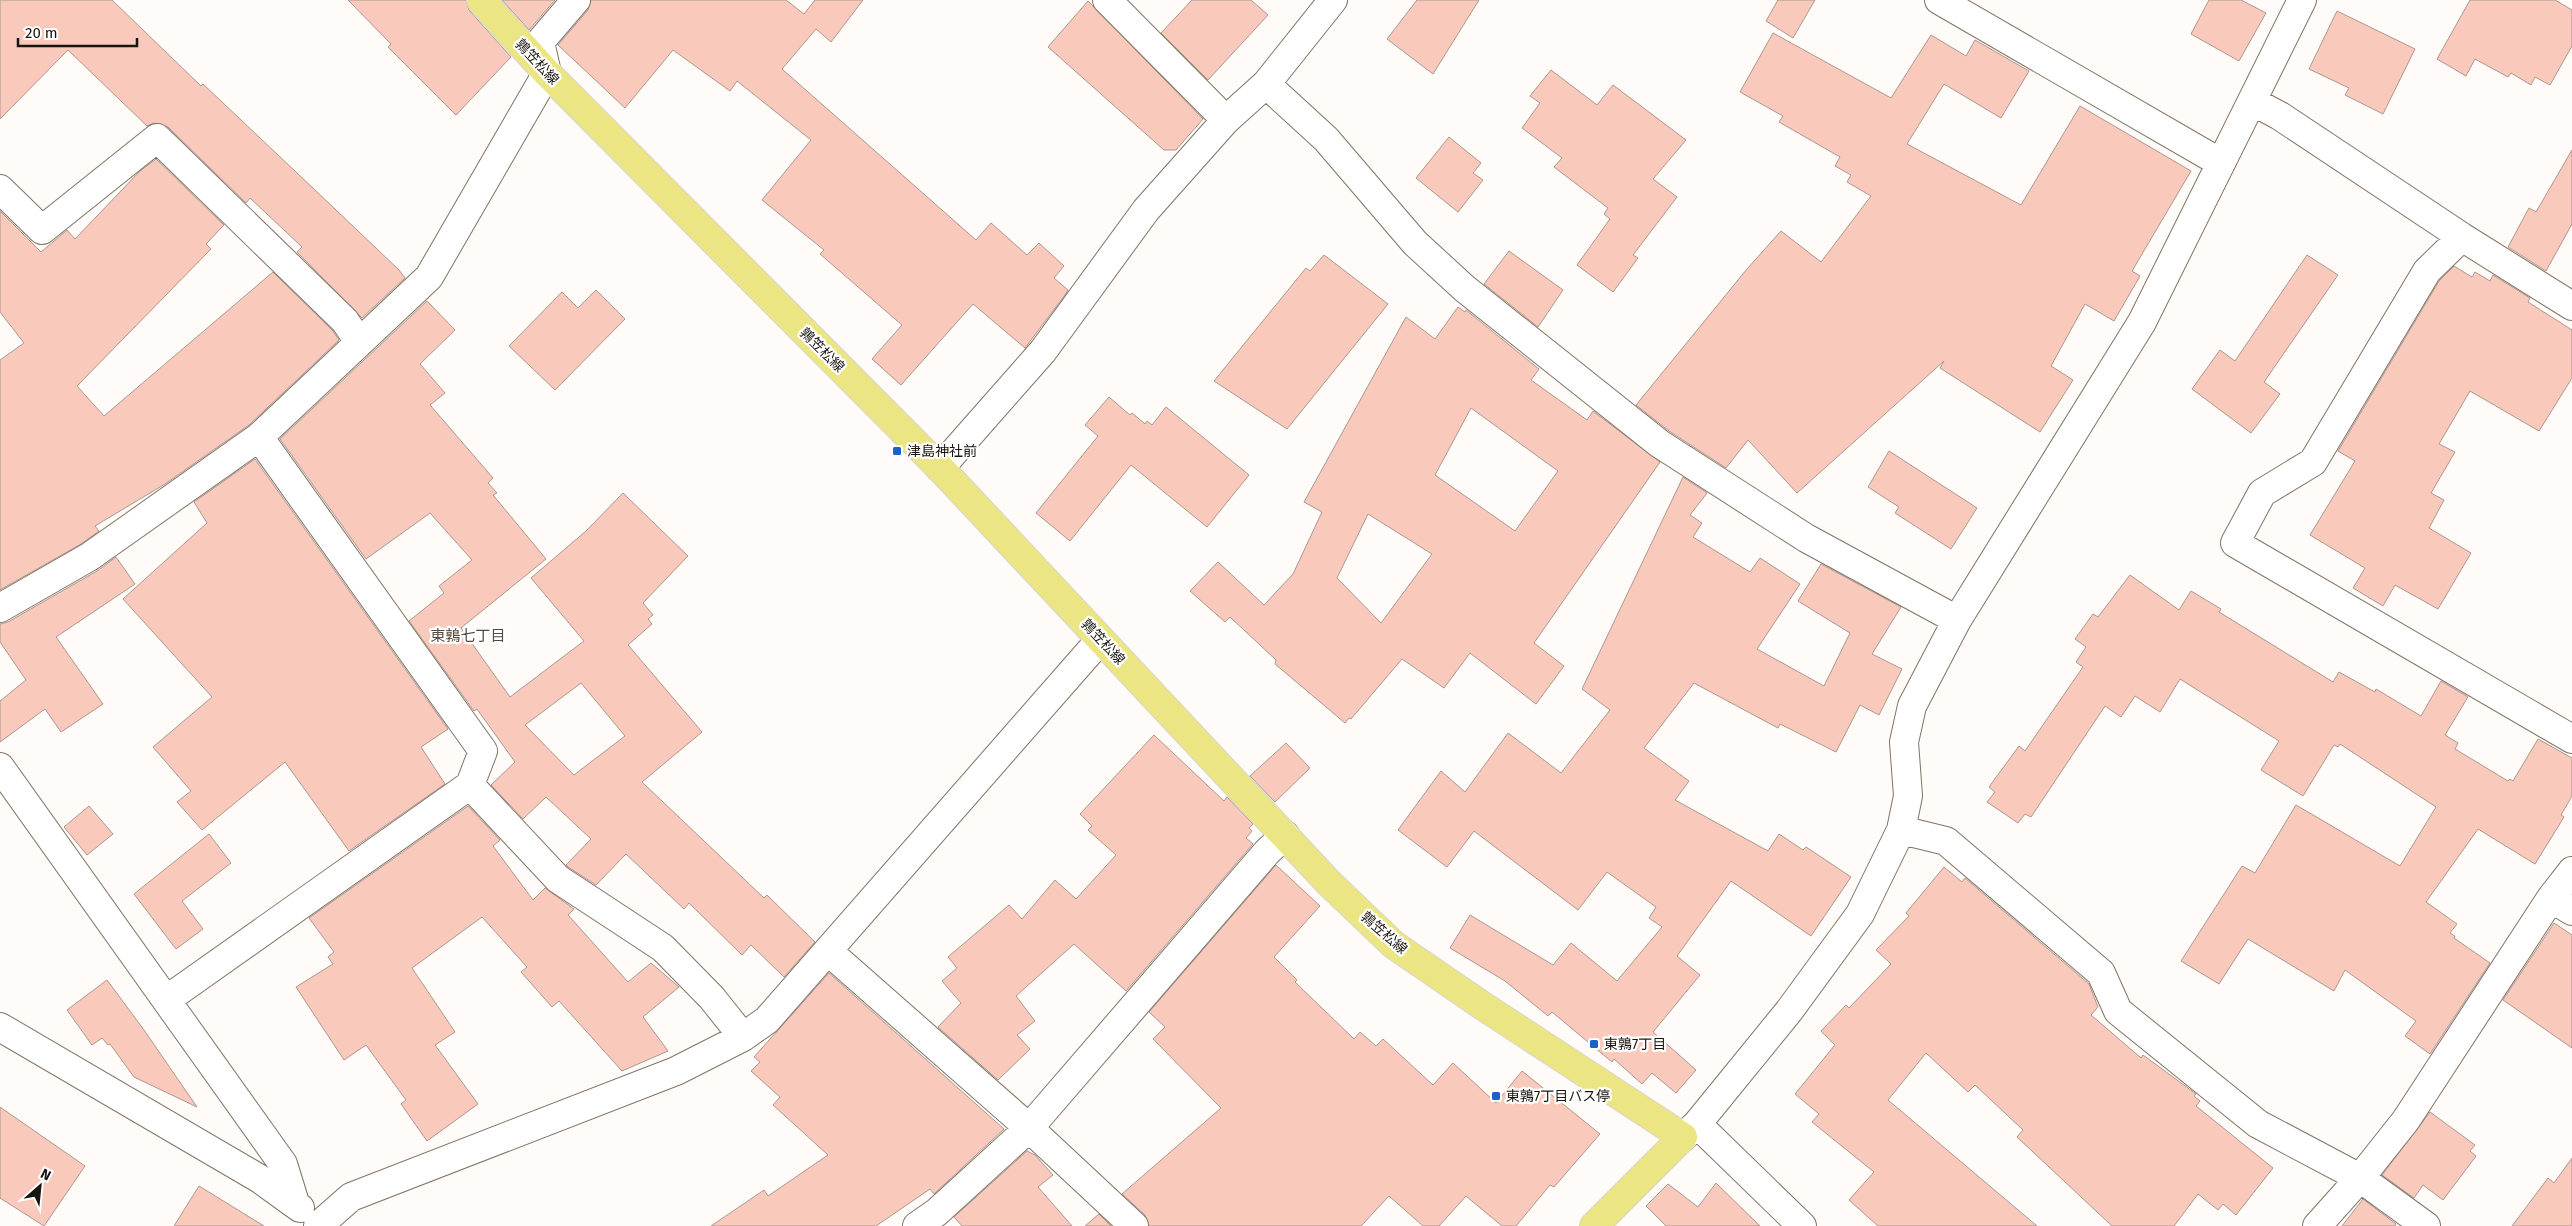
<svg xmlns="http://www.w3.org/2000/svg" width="2572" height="1226" font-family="'Fira Sans','Noto Sans JP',sans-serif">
<rect width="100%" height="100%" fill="#fefbf8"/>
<path fill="#f9cabb" stroke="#ac9790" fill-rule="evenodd" d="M0,0H112L201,86L203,84L315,190L399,270L405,278L362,318L297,252L302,247L250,198L246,203L168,127L154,123L147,126L68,50L0,119Z
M348,0H466L469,10L511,57L456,115L388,47L391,44Z
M502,0H555L529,30Z
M591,0H786L804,14L815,0H863L831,42L816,29L782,69L976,240L991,223L1027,255L1039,243L1064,266L1054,278L1068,290L1065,295L1025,348L973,304L901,385L872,359L902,325L820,254L824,250L762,200L811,140L737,81L730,91L673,50L625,108L558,45L588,10Z
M1192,0H1251L1268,15L1208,80L1161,33Z
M1417,0H1479L1433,74L1387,39Z
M1778,0H1815L1793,38L1766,21Z
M2209,0H2241L2266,13L2239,61L2191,34Z
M2470,0H2555L2572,10V46L2550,85L2535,77L2531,85L2511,73L2508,77L2475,59L2466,76L2437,59Z
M1088,1L1203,119L1176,150H1164L1048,47Z
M2337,11L2415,49L2383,114L2345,95L2349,88L2309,69Z
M1773,33L1891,98L1931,35L1966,56L1975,40L2029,71L2001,118L1944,84L1907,144L2021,205L2080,106L2191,171L2132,271L2140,276L2114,321L2085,304L2051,366L2073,380L2040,432L1940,368L1944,361L1797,493L1748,440L1726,468L1669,431L1636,405L1747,269L1781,231L1821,262L1871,196L1847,182L1851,175L1835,166L1840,157L1779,122L1783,116L1740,92Z
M1551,70L1597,105L1613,85L1686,140L1653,179L1677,197L1633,255L1638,258L1613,292L1577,265L1610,219L1604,214L1608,208L1554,167L1562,158L1522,128L1540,103L1530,96Z
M1449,137L1481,163L1473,173L1483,180L1458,212L1416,178Z
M2572,150V224L2546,271L2508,247L2529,208L2536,212Z
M156,159L224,225L206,244L211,249L77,386L104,416L273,272L333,331L339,340L249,425L165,484L95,526L99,531L81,544L0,590V360L24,343L0,312V211L41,252L67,230L75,239L140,171Z
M1509,251L1563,290L1538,327L1484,284Z
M1324,255L1388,304L1287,429L1214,381L1306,268L1310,271Z
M2307,255L2338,275L2264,382L2280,394L2251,433L2192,389L2220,350L2235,361Z
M2454,266L2472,277L2475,272L2490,281L2493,275L2530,298L2528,302L2572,330V378L2539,431L2470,391L2439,444L2455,452L2431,493L2444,500L2429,528L2471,553L2438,609L2395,585L2383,606L2353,588L2365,568L2310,535L2355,461L2338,451L2439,281Z
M596,290L625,319L555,390L509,346L562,292L578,308Z
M427,301L455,330L420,364L445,393L430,405L493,478L488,483L497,493L493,495L546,559L461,628L510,697L584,641L531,578L586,531L623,493L688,556L643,603L653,615L648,619L652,624L628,645L702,732L642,782L764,898L767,895L815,942L784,977L751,945L742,955L689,903L684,909L626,854L596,885L568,867L566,865L591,839L546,797L523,819L491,785L515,762L477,709L474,711L409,621L444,593L439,586L472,560L430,513L366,559L280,439ZM581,683L625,736L574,775L525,725Z
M1458,307L1465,312L1466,310L1539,369L1531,380L1587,420L1593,411L1660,462L1534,643L1564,666L1536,704L1470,653L1444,688L1402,659L1351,719L1349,718L1345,723L1275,664L1276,660L1230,617L1225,622L1190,591L1218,562L1264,605L1293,574L1322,512L1304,502L1406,317L1435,339ZM1471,408L1558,471L1515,531L1435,475ZM1368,514L1432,554L1381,623L1337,578Z
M1109,397L1130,415L1132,413L1145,424L1147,421L1152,425L1166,407L1249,475L1207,527L1131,465L1070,541L1036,513L1098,436L1085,425Z
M1889,451L1977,508L1951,549L1895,513L1899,507L1868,487Z
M255,459L448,729L421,747L445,784L349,851L285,762L202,830L177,802L191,791L153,747L212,697L123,599L207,523L194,502Z
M1683,477L1707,493L1690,515L1702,523L1693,537L1750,572L1760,558L1800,584L1757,649L1824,686L1850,633L1798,601L1821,564L1901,607L1872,654L1902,669L1879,715L1860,705L1836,752L1780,724L1778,728L1694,683L1644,748L1689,781L1675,800L1768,851L1779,834L1803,850L1806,847L1851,877L1811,936L1731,881L1677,956L1700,975L1653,1032L1696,1070L1676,1093L1652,1073L1642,1084L1614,1059L1612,1062L1552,1012L1548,1016L1505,981L1450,948L1470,915L1553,965L1571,943L1617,981L1662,927L1649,918L1656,907L1607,872L1578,910L1474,831L1447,867L1398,830L1441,771L1465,792L1508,733L1561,773L1610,710L1582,689Z
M116,557L135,584L56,637L103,704L61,732L45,709L0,742V701L26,680L0,642V624L8,622L97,571Z
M2130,575L2179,610L2191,591L2221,609L2219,612L2333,682L2339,672L2375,692L2376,689L2421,716L2441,681L2468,697L2445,735L2458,743L2455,749L2508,781L2510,779L2513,781L2538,739L2572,758V796L2561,815L2564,817L2535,864L2478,829L2426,902L2457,924L2450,933L2455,936L2454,938L2490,963L2430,1054L2405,1036L2416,1021L2345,970L2334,991L2248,939L2219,984L2181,961L2242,866L2255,873L2296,805L2400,866L2436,807L2340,744L2338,747L2334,745L2303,796L2261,770L2279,741L2180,679L2160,712L2135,696L2121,717L2105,706L2031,817L2025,814L2018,823L1987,802L1995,792L1989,787L2019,746L2025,751L2083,667L2076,662L2086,647L2075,639L2093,614L2098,617Z
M1154,735L1224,801L1227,797L1253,824L1249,828L1252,831L1246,838L1253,844L1126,991L1074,944L1016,996L1035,1021L1017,1035L1030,1049L998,1080L938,1027L961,1003L942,981L957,968L948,957L1009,905L1022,919L1055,880L1076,899L1116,855L1088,830L1092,826L1080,814Z
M1286,743L1310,768L1275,802L1250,776Z
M89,806L113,834L87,855L64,827Z
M468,806L500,840L493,846L533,900L545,888L574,909L568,915L628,982L651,963L679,987L643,1017L668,1051L622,1071L559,1001L552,1007L521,972L527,967L482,917L412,968L455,1032L435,1045L478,1104L427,1141L401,1104L406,1100L366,1045L344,1060L296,987L333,964L328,957L334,952L309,918Z
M209,834L231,863L182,901L203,929L176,949L134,894Z
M1276,865L1320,906L1274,957L1297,980L1295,982L1354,1039L1360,1032L1376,1046L1383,1039L1433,1085L1453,1063L1496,1103L1522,1071L1600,1134L1554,1187L1550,1185L1516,1226H1502L1466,1196L1439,1226H1423L1389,1196L1361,1226H1149L1145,1215L1122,1194L1221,1108L1153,1039L1165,1027L1149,1012Z
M1944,867L1962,882L1965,878L2089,984L2098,1007L2091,1015L2141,1058L2143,1055L2196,1094L2194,1096L2200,1101L2196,1106L2273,1168L2236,1215L2223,1204L2218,1210L2198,1194L2174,1226H2112L2017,1137L2023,1130L1975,1085L1968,1092L1926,1053L1888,1100L2037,1226H1878L1849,1200L1874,1172L1812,1122L1819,1114L1795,1094L1835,1045L1821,1031L1846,1005L1849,1008L1891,964L1876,950L1909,916L1906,913Z
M2554,923L2572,935V1048L2503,1000Z
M829,973L1004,1129L934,1194L930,1189L876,1226H711L764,1190L768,1196L828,1155L773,1105L780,1097L751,1071L760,1062L754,1057Z
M107,980L144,1030L197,1107L134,1077L110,1044L108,1045L102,1038L92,1045L67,1010Z
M0,1107L85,1166L44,1226L0,1198Z
M2430,1112L2475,1145L2470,1151L2476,1156L2443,1200L2423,1185L2414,1198L2382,1175Z
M1027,1151L1035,1155L1053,1175L1038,1187L1072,1226H962L954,1217Z
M2572,1158V1226H2512L2548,1178L2554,1183Z
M1716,1183L1760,1226H1666L1646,1206L1668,1184L1698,1207Z
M199,1186L264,1226H174Z
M2363,1199L2396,1224L2395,1226H2342Z
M1099,1214L1111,1226H1085Z"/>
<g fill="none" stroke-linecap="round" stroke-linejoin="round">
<defs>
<path id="minor" d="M1107,0L1226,120
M1939,0L2221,163
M1266,84L1326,139L1415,243L1464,288L1660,444L1806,538L1957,620
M2252,101L2280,116L2462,237L2572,306
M0,189L42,230L157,138L345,321L359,342
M2462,237L2427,271L2313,462L2262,493L2235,543L2572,739
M940,468L1043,351L1146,210L1226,120L1266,84L1333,0
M0,608L89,557L259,437L429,277L547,73L540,42L576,0
M0,767L283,1164L295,1203
M470,785L558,879L663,948L712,998L743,1037
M1901,830L1946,841L2101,973L2118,1011L2258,1124L2360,1178L2426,1226
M2551,898L2572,911
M829,952L1029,1128L1134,1226
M166,1000L470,785L483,751L259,437
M0,1027L260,1179L300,1208
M1697,1124L1802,1226
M1683,1137L1697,1124L1789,1011L1860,914L1901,830L1908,796L1904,742L1912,706L1957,620L2142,322L2302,0
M318,1226L351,1197L676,1071L743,1037L767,1020L1100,640
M917,1226L937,1212L1029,1128L1267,852L1285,835
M2317,1226L2360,1178L2406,1120L2551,898L2572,871"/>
<path id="major" d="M481,0L547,73L940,468L1329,883L1394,945L1483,1006L1683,1137L1594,1226"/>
</defs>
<use href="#minor" stroke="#807465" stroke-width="30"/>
<use href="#major" stroke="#d6d5d4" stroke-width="30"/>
<use href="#minor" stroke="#fff" stroke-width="28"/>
<use href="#major" stroke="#ebe583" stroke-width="28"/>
</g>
<g fill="#1f5fcb" stroke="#fff" stroke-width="2">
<rect x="892" y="446" width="10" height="10" rx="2.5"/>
<rect x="1589" y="1039" width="10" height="10" rx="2.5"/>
<rect x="1491" y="1091" width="10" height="10" rx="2.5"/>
</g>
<g text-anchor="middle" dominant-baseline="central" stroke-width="4.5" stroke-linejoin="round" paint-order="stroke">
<g font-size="14" fill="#19150f" stroke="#fff">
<text transform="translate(537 62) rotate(47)">鶉笠松線</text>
<text transform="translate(822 350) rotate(45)">鶉笠松線</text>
<text transform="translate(1103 642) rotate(47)">鶉笠松線</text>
<text transform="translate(1384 933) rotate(41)">鶉笠松線</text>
</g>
<g font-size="14" fill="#19150f" stroke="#fff" text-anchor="start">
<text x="907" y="451">津島神社前</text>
<text x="1604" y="1044">東鶉7丁目</text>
<text x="1506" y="1096">東鶉7丁目バス停</text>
</g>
<g font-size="15" fill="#564a3c" stroke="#fff">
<text x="468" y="636">東鶉七丁目</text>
</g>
</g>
<g transform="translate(40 1186) rotate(27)" stroke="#ffffff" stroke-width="4" paint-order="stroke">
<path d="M0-4L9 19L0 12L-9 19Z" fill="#19150f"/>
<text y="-8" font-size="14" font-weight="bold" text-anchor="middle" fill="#19150f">N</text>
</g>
<path d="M18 38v8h119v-8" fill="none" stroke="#19150f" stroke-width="2.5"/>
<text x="25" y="38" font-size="15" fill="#19150f" stroke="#ffffff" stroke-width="4" paint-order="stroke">20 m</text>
</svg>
